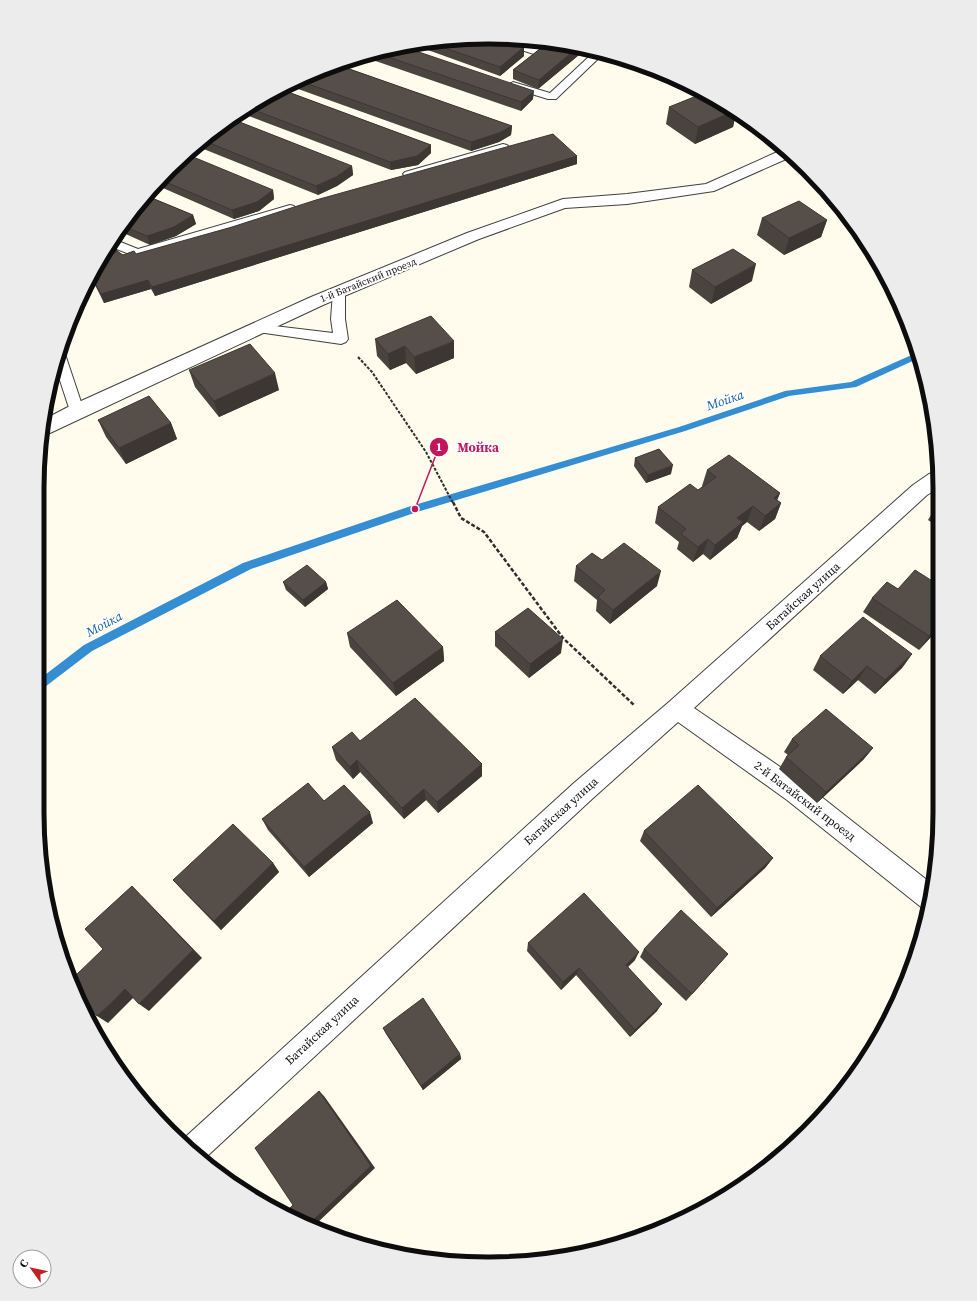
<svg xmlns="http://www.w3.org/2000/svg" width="977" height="1301" font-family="'Source Serif 4',serif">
<rect width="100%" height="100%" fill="#fffced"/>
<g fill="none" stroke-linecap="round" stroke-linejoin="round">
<path fill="#358ed1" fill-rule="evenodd" d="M916,353L917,359L856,387L789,396L685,431L417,512L251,569L92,651L37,693V681L84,645L243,563L411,506L679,427L785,391L851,382Z"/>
<defs>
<path id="service" d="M492,39L509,40L545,51L546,53L545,55H537L493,41Z
M594,52L603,54L556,99H548L509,87L508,85L513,82L550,93Z
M503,144L507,145L509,147L507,149L409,177L405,176L403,174L405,172Z
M290,205L294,206L296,209L294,212L137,257L109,246L113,239L138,249Z
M339,288L344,289L345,292V319L348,339L346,342L341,344L258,332L253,331L251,328L253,325L258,324L333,333L331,319L333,292L334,289Z
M60,350L63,351L65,354L84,411L82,415L77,416L72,415L70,411L55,365Z"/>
<path id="minor" d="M784,149H786L793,156L714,191L627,204L565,208L479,239L323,305L50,433L42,434L45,419L70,406L311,297L467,233L563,199L627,194L706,184Z
M936,472L937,489L927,495L694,708L805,784L932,884L928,910L921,907L787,800L678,722L592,799L203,1160L181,1141L574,783L669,702L913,485L929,474Z"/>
</defs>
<use href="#service" stroke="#404040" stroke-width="2"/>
<use href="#minor" stroke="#404040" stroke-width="2"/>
<path stroke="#2f2f2f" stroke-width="2" stroke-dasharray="3 1.5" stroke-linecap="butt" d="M358,357L372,372L426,452L453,503"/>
<path stroke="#2f2f2f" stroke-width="2.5" stroke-dasharray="4 2" stroke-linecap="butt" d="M453,502L461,518L484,532L563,638L634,705"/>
<use href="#service" fill="#fff" fill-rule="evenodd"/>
<use href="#minor" fill="#fff" fill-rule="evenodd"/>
</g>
<path fill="#4a443f" d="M459,38L524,47V56L500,76L414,45Z
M515,40L540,41L534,46Z
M550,41L585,50L538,89L513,79V70Z
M404,47L533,99L521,111L361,56L372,52Z
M338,65L512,126L511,135L499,142L471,151L287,85Z
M280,89L431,145V153L418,165L391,170L241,113Z
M714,98L736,113L733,127L695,144L666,124L669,107Z
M214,130L352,166L353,175L337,186L318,195L196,146Z
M577,156V164L155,296L151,289L104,303L93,281L90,280L111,241L114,242L117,251L123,255L136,254Z
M169,169L273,190L274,199L259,211L234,219L156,185Z
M147,196L193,215L196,224L176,236L150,245L119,231Z
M762,218L827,220L821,237L784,255L757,235Z
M692,270L752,281L711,304L689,287Z
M375,339L454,358L416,374L406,363L390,370L377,356Z
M189,370L279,390L219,417L195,387Z
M98,420L171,423L177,439L126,464L106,437Z
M635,458L671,474L646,483L634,466Z
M707,470L780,493L777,500L781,503L775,519L759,531L747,522L742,526L737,538L710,560L703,554L693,562L677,549L679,542L655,523L658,507L698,490L703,487L702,486Z
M937,505V526L928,520Z
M602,560L657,586L610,624L596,611L597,600L574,581L576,566Z
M283,582H326L328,589L305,607L286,590Z
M937,584L938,641L931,637L919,650L863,612L872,598L898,589Z
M495,632L561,653L529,678L495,646Z
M347,633L443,647L444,661L396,696L350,647Z
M912,654L902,668L875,694L858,680L843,694L813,670L820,656Z
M792,739L873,748L863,760L817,803L779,769L786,757L788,755L784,752Z
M360,741L482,764V776L438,813L426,800L404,819L360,772L353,779L336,760L332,747Z
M324,801L373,823L309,877L268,830L262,819Z
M644,831L773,858L765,868L711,917L640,841Z
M273,863L279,872L221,930L182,890L173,880Z
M528,943L635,960L628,967L657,1011L630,1037L576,975L561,990L527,951Z
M644,949L728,954L686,1001L640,957Z
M383,1028L460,1054L461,1059L423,1090L386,1034Z"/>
<path fill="#3c3733" d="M534,40L540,41L534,46Z
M524,47V56L500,76V67Z
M577,48L585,50L538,89L539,80Z
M534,91L533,99L521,111V102Z
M734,111L736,113L733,127L695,144L698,127Z
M512,126L511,135L499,142L471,151V142Z
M431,145V153L418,165L391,170L390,162Z
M577,156V164L155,296L152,287Z
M352,166L353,175L337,186L318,195L316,186Z
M273,190L274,199L259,211L234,219L232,210Z
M193,215L196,224L176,236L150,245L147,236Z
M827,220L821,237L784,255L789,238Z
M114,242L121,259L92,278L108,247Z
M756,264L752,281L711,304L715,287Z
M148,280L151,289L104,303L101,294Z
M454,341V358L416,374L414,357Z
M405,346L406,363L390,370L388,354Z
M275,373L279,390L219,417L214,401Z
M171,423L177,439L126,464L119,448Z
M673,465L671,474L646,483L648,475Z
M780,493L774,508V498Z
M781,503L775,519L759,531L765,516Z
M753,506L747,522L742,526L737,538L710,560L715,545L737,518Z
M38,516L43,524L38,526Z
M708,539L703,554L693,562L698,547Z
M661,571L657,586L610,624L613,610Z
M326,582L328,589L305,607L303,600Z
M938,627L931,637L919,650L929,636L937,627Z
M563,639L561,653L529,678L530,664Z
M443,647L444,661L396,696L393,683Z
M912,654L902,668L875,694L885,680Z
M867,666L858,680L843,694L852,681Z
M873,748L863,760L817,803L826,792Z
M357,760L360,772L353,779L350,767Z
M482,764V776L438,813L437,802Z
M424,789L426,800L404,819L402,808Z
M370,812L373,823L309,877L304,867Z
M773,858L765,868L711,917L717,908Z
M273,863L279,872L221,930L214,921Z
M142,896L202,958L149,1011L139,1004Z
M639,952L635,960L622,972L626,965Z
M579,968L576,975L561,990L563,982Z
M125,989L135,996L108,1023L97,1016Z
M662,1004L657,1011L630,1037L635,1030Z
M460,1054L461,1059L423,1090L421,1086Z
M319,1091L324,1096L375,1168L314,1226L309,1224Z"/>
<path fill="#564f49" stroke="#3c3733" d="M459,38L501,39L524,47L500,67L430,43Z
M550,41L577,48L539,80L513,70Z
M404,47L534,91L521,102L373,52Z
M338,65L512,126L499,133L471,142L297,80Z
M280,89L431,145L417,156L390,162L249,108Z
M704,93L714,98L734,111L698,127L669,107Z
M232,119L352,166L336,177L316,186L202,140L214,130Z
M553,134L577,156L152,287L148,280L101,294L92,278L98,265L117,251L123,255L134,251L136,254L232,227L316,200Z
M186,154L273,190L257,202L232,210L161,180L169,169Z
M147,196L193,215L174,227L147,236L123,226Z
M799,201L827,220L789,238L762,218Z
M111,241L114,242L108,247Z
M733,249L756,264L715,287L692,270Z
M431,316L454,341L414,357L405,346L388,354L375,339Z
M250,344L275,373L214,401L189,370Z
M149,396L171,423L119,448L98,420Z
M659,449L673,465L648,475L635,458Z
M729,455L780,493L774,498L781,503L765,516L753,506L737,518L743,522L715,545L708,539L698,547L681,534L686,529L658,507L690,484L698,490L716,477L707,470Z
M624,543L661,571L613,610L598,597L605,590L576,566L592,553L602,560Z
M307,565L326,582L303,600L283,582Z
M915,570L937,584V627L929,636L872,598L887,582L898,589Z
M397,600L443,647L393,683L347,633Z
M528,608L563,639L530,664L495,632Z
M863,617L912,654L885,680L867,666L852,681L820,656Z
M415,698L482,764L437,802L424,789L402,808L357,760L350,767L332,747L352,732L360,741Z
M826,709L873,748L826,792L786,757L799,745L792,739Z
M308,783L324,801L344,785L370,812L304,867L262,819Z
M698,785L773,858L717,908L644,831Z
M233,824L273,863L214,921L173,880Z
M132,886L193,950L139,1004L125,989L97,1016L81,997L73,978L103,949L85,929Z
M584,893L639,952L626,965L662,1004L635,1030L579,968L563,982L528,943Z
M681,910L728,954L692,994L644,949Z
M423,998L460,1054L421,1086L383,1028Z
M319,1091L371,1166L309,1224L289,1217L284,1215V1214L293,1205L255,1148Z"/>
<g text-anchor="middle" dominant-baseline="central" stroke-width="4" stroke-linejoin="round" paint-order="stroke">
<g font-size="10" fill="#0d0d0d" stroke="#fff">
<text transform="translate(368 280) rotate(-22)">1-й Батайский проезд</text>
</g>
<g font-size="12" fill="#0d0d0d" stroke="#fff">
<text transform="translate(803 596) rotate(-42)">Батайская улица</text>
<text transform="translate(805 801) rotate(37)">2-й Батайский проезд</text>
<text transform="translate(561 811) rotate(-42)">Батайская улица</text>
<text transform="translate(322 1030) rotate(-43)">Батайская улица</text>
</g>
<g font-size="13" font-style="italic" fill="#135fa3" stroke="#fff">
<text transform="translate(725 400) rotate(-19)">Мойка</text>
<text transform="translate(104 624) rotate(-28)">Мойка</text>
</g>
</g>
<path d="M0 0H977V1301H0ZM488 44H489A444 444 0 0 1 933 488V813A444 444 0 0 1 489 1257H488A444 444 0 0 1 44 813V488A444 444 0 0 1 488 44Z" fill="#ececec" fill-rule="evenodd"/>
<path fill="none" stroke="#0d0d0d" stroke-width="5" d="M488 44H489A444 444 0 0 1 933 488V813A444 444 0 0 1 489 1257H488A444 444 0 0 1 44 813V488A444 444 0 0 1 488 44Z"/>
<path fill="none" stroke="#c2185b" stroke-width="1.5" d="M415 509L439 447"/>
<g fill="#c2185b" stroke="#fff" stroke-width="1.5">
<circle cx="415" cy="509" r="4"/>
<circle cx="439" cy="447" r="10"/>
</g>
<g font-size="12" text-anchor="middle" font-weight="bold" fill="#fff">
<text x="439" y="451">1</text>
</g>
<g font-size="13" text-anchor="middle" font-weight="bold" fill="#c2185b" stroke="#fff" stroke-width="4" stroke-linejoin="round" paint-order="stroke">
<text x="478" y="452">Мойка</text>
</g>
<g transform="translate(32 1269) rotate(303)"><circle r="19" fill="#ffffff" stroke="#9e9e9e"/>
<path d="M0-3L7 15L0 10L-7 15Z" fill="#c22123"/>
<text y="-6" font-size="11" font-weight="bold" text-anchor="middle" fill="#0d0d0d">С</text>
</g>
</svg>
